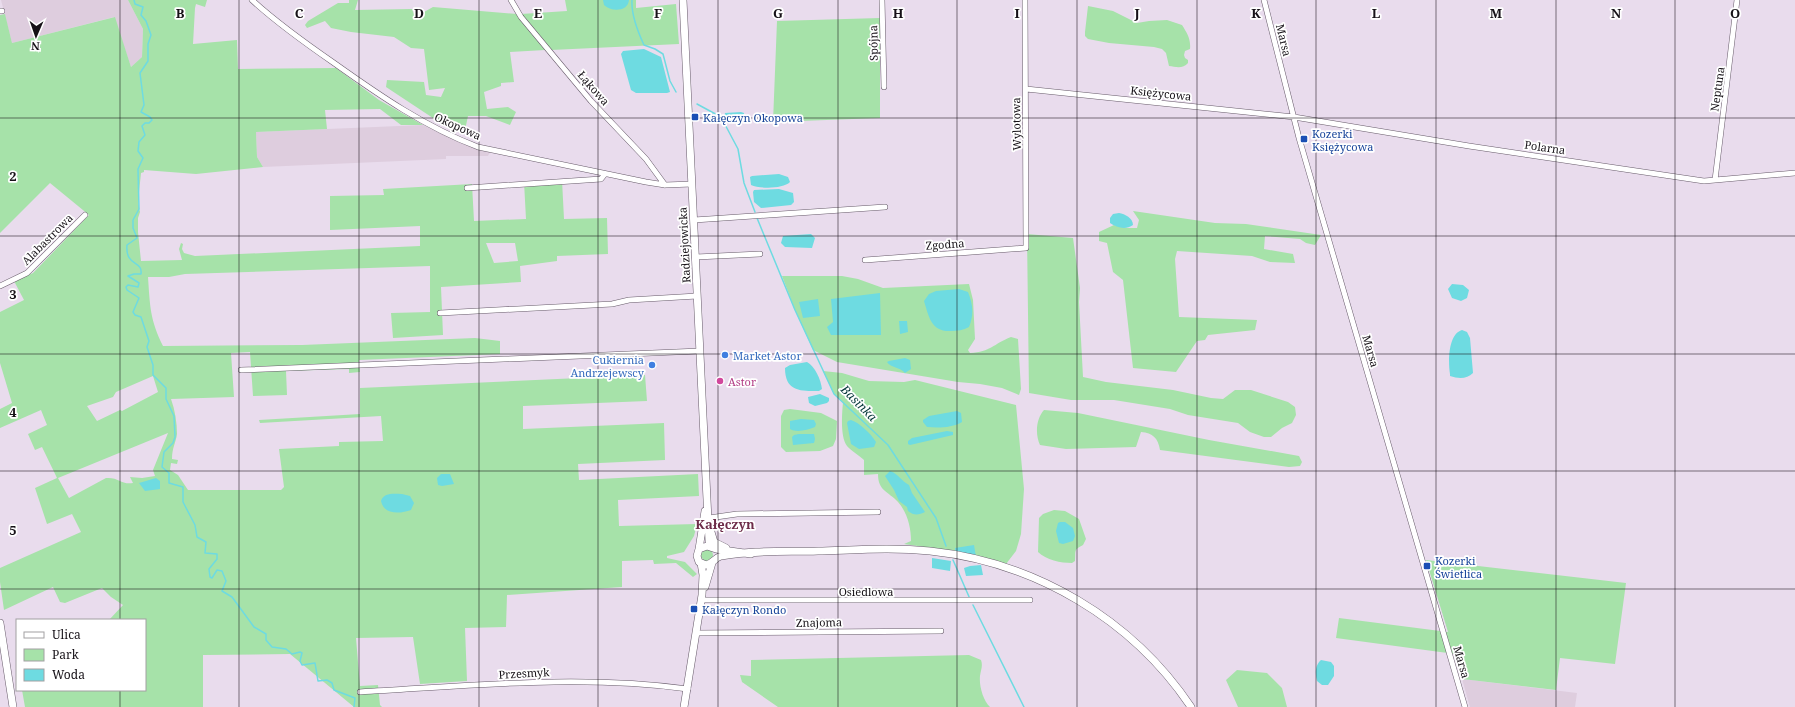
<svg xmlns="http://www.w3.org/2000/svg" width="1795" height="707" font-family="'Noto Serif',serif">
<rect width="100%" height="100%" fill="#e9dced"/>
<path fill="#decdde" d="M1,0H128L143,29L142,57L131,67L114,17L12,43Z
M423,125L463,144L490,152L488,156H446V159L263,167L257,157L256,132Z
M1462,679L1577,693L1575,707H1470Z"/>
<path fill="#a6e2a9" fill-rule="evenodd" d="M128,0H221H207L205,7L196,4L195,8L193,44L237,40L238,69L336,68L379,100L423,125H401L380,109L325,110L327,129L256,132L257,157L263,167L196,174L144,170V172L141,173L138,202L140,212L138,218V232L141,261L182,260L179,249L181,243L183,244L182,249L184,253L195,256L420,246V226L330,230V196L384,195L383,189L472,184L474,221L526,219L524,182L562,180L564,219L607,218L608,254L557,256V261L520,266L521,282L441,287L443,335L393,338L391,313L430,312V266L185,274L169,277H148C150,306 150,320 163,346L302,345L475,338L500,341V354L359,360L360,372L349,373V369L286,371L287,395L253,396L250,352L231,353L234,397L171,399C175,410 177,423 177,434C176,442 172,448 172,459L178,460L177,464L171,463L170,470L178,475L188,490H281L284,487L279,449L339,446V442L383,441L381,416L260,423L259,420L360,414V388L645,375L647,401L523,406V429L664,423L665,460L578,464L579,480L698,474L699,496L618,500L619,526L697,524L694,536L684,552L667,556V558L685,562L697,574L693,577L676,563L654,564L653,560L622,561V587L507,595L506,627L465,628L467,681L420,684L413,637L356,638L360,686L378,685L380,705L382,707H354L290,654L203,655V707H25L22,690H145V620H109L123,605L111,597L102,588L65,603L60,602L53,587L4,610L0,582V568L81,532L72,514L47,524L35,488L57,478L42,447L35,450L28,434L47,425L41,410L0,428V409L12,403L0,363V312L24,300L14,281L33,273L89,215L50,183L0,233V15L5,14L12,43L115,17L131,67L142,57L143,29ZM486,243H515L518,261L494,263ZM153,376L158,392L122,411L120,410L97,421L87,406L113,397L116,392ZM168,433L153,470L155,476L142,478L130,477L133,483C121,485 119,477 106,478L69,498L58,478Z
M349,0H358L355,10L412,9L415,17L433,7L517,14L545,50L510,52L514,82L501,83V86L484,92L487,109L508,107L516,112L510,125L486,116H468L465,130L467,135L455,126L442,124L386,87L387,80L424,82L426,95L441,97L445,88L429,90L424,49L411,48L394,37L351,32L331,28L325,21L307,28L305,25L308,21L338,3H349Z
M565,0H636V8L676,4L679,44L551,50L521,14L567,11Z
M1088,6L1113,11L1137,23L1149,21L1167,20L1182,25C1187,33 1191,39 1190,49L1185,51L1184,55L1185,58L1188,60V63C1183,69 1176,67 1169,66L1166,53L1162,49L1154,47L1109,43L1088,39L1085,36V32Z
M880,18V118L773,122L777,21Z
M1133,211L1215,223L1246,224L1321,235L1315,245L1306,243L1300,239L1265,236L1264,249L1293,254L1295,263L1270,262L1252,256L1177,251L1175,259L1179,317L1257,320L1255,330L1208,335L1205,340L1197,341L1176,372L1133,368L1123,280L1113,272L1107,243L1099,241V232L1114,225L1127,228H1137L1139,220Z
M1027,234L1073,238L1080,288L1079,302L1083,377L1106,382L1173,390L1211,398L1223,399L1235,390H1251L1288,402L1295,407L1296,415L1292,423L1282,428L1271,437H1264L1250,432L1238,423L1188,415L1170,409L1114,400H1071L1029,393Z
M782,276H842L858,279L883,288L969,284L973,300L975,339L968,350L970,353C991,352 993,344 1011,337L1018,339L1021,389L1019,395L1002,388L980,384L958,382L837,362L813,350L795,310Z
M823,371L842,373L869,381L904,382L915,380L1016,405L1024,489L1021,534L1016,551L1006,564L931,548L904,544L911,541C911,527 907,512 898,502C888,491 878,491 878,474L864,475V460C859,455 851,451 847,446C840,437 842,413 843,402L834,394Z
M790,409L821,413L837,421L836,439L833,446L820,451L786,452L781,447V416L784,410Z
M1044,410L1078,413L1209,440L1299,456L1302,462L1300,466L1289,467L1160,450C1158,438 1153,433 1141,432L1136,447L1066,449L1040,445C1035,434 1036,419 1044,410Z
M1054,510L1065,511L1079,519L1086,539L1083,545C1073,550 1076,551 1075,561L1072,563C1061,563 1046,560 1038,552L1039,518L1043,514Z
M701 555a6 6 0 1 1 12 0a6 6 0 1 1-12 0Z
M1426,560L1626,583L1615,664L1560,658L1556,690L1462,679L1455,654L1336,638L1339,618L1448,632Z
M969,655L981,660C983,666 981,669 980,676C979,686 983,700 990,707H778L742,682L740,675L751,676V660Z
M1237,670L1267,673L1282,688L1287,707H1238L1226,680Z"/>
<path fill="#6edbe1" d="M603,0H629C628,12 611,12 604,5Z
M644,49L661,57L670,92L667,93H636L631,90L621,54L623,51Z
M741,112L744,113V119L737,123H728L724,118L725,113Z
M779,174L788,177L790,182C783,189 760,189 751,185L750,177L752,176Z
M779,189L793,193L794,202L791,205L761,208L754,202L753,192L754,190Z
M1119,213C1125,214 1133,218 1133,225C1126,230 1117,228 1110,223V218L1113,214Z
M811,234L815,238L812,248L785,247L781,243L783,236Z
M1452,284L1463,285L1469,290L1467,298L1461,301L1452,298L1448,289Z
M959,289L968,292C973,304 974,315 969,327C963,330 958,331 951,331C931,332 929,317 924,301L929,294L936,291Z
M880,293L881,335H831L827,327L833,322L831,299Z
M818,299L820,316L803,318L799,302Z
M899,321H907L908,332L900,334Z
M1462,330L1467,332L1470,338L1473,373C1467,379 1459,379 1450,376V374C1448,362 1448,334 1462,330Z
M905,358L910,360L911,369L905,373C900,367 891,368 887,362L889,361Z
M807,362C815,366 821,380 822,389L819,391C801,391 785,392 785,368L790,365Z
M820,394L829,398V401L827,403L815,406L809,403L808,397Z
M957,411L961,413L962,422C952,428 938,428 927,427L923,422V420L929,416Z
M801,419L814,420L816,424L815,427C807,430 797,433 790,429V421Z
M851,420C860,423 871,434 876,442L874,447L859,449L851,444L847,423L848,421Z
M947,431L953,432V435L910,445L908,444V441L912,438Z
M799,434H814L815,439L814,443L793,445L792,437L794,435Z
M890,471C899,474 901,481 909,485L912,493L925,512C919,515 914,516 908,511L907,507L899,501L894,490L885,476Z
M441,474H450L454,484L442,486L438,485L437,478Z
M156,478L160,481V489L145,491L139,483Z
M402,494L410,496L414,503L411,510C400,514 384,515 381,501C384,492 394,494 402,494Z
M1060,522H1065L1073,528L1075,536L1073,541L1063,544L1059,543L1056,531L1058,523Z
M974,545L976,557L956,553L955,548Z
M932,558L951,561L950,571L932,568Z
M981,565L983,575L966,576L964,568L970,566Z
M1321,660L1331,662L1334,666V676L1328,685H1322L1317,681C1315,674 1315,665 1321,660Z"/>
<g fill="none" stroke-linecap="round" stroke-linejoin="round">
<path stroke="#6edbe1" stroke-width="1.5" d="M134,0L135,4L143,7L141,15L146,21L151,35L148,44V61L140,73L144,105L141,112L150,117L152,120L149,123H145L142,126L145,135L139,142L138,151L143,158L138,169L139,209L133,220V228L137,238L127,245C125,267 143,260 141,274H134L128,276L139,283L138,287L128,285L126,287L127,290L139,298L133,312L135,315L141,317L149,341L147,347L153,365V375L166,388V399L174,416L175,437L173,443L164,452L162,467L169,473V483L183,487V502L195,525L197,537L206,542L205,553L217,554V559L209,569L210,577L212,578L217,570L222,571L226,581L222,591L232,597L254,627L266,634V640L272,647L286,649L292,654L300,652L302,653L300,661L302,665L315,663L318,681L327,680L332,683L334,690L355,698L354,707
M632,0C631,15 638,32 644,45L655,49L663,54L670,81L676,92
M697,104L721,117L738,149L744,183L755,212
M757,218L795,310L834,394L888,445L936,518L946,546
M953,560L970,599
M973,605L1024,707"/>
<defs>
<path id="street" d="M252,0C278,24 305,43 334,63C379,95 425,127 478,147L646,182L665,185L692,184
M511,0L521,17L591,101L646,159L665,185
M882,0L884,87
M1264,0L1299,138L1465,707
M0,11H2
M1026,89L1294,117L1469,146L1704,181L1795,173
M1715,180L1737,0
M467,188L601,179L605,174
M694,220L885,207
M696,257L760,254
M865,260L1026,248L1025,0
M0,286L27,273L85,215
M440,313L612,304L629,300L697,296
M241,370L700,351
M709,518L737,514L878,512
M702,600H1030
M697,633L941,631
M360,692C469,686 579,674 688,689"/>
<path id="secondary" d="M683,0L709,541L710,546
M711,532L714,542L726,548
M699,549L705,511
M751,554L716,549L707,546L699,549L697,556L699,562L706,565C713,564 714,558 721,556C751,550 787,552 818,551C855,550 892,547 930,551C1035,562 1132,619 1191,707
M705,587L712,563
M0,623L13,707
M684,707L702,595L703,575L701,563"/>
</defs>
<use href="#street" stroke="#675b6a" stroke-width="6"/>
<use href="#secondary" stroke="#675b6a" stroke-width="8"/>
<use href="#street" stroke="#fff" stroke-width="5"/>
<use href="#secondary" stroke="#fff" stroke-width="7"/>
</g>
<path fill="none" stroke="#161117" stroke-width="1" stroke-opacity="0.55" d="M120,0V620M239,0V707M359,0V707M479,0V707M598,0V707M718,0V707M838,0V707M957,0V707M1077,0V707M1197,0V707M1316,0V707M1436,0V707M1556,0V707M1675,0V707M0,118H1795M0,236H1795M0,354H1795M0,471H1795M0,589H1795M120,690V707"/>
<g fill="#1a4fb4" stroke="#fff" stroke-width="1.5">
<rect x="691" y="113" width="8" height="8" rx="2"/>
<rect x="1300" y="135" width="8" height="8" rx="2"/>
<rect x="1423" y="562" width="8" height="8" rx="2"/>
<rect x="690" y="605" width="8" height="8" rx="2"/>
</g>
<g fill="#3f7fe0" stroke="#fff" stroke-width="1.5">
<circle cx="725" cy="355" r="4"/>
<circle cx="652" cy="365" r="4"/>
</g>
<circle fill="#d1479c" stroke="#fff" stroke-width="1.5" cx="720" cy="381" r="4"/>
<g text-anchor="middle" dominant-baseline="central" stroke-width="3.5" stroke-linejoin="round" paint-order="stroke">
<g font-size="11" fill="#161117" stroke="#fff">
<text transform="translate(1284 40) rotate(76)">Marsa</text>
<text transform="translate(873 43) rotate(-91)">Spójna</text>
<text transform="translate(594 88) rotate(49)">Łąkowa</text>
<text transform="translate(1717 89) rotate(-82)">Neptuna</text>
<text transform="translate(1161 93) rotate(6)">Księżycowa</text>
<text transform="translate(1016 124) rotate(-91)">Wylotowa</text>
<text transform="translate(458 126) rotate(24)">Okopowa</text>
<text transform="translate(1545 147) rotate(8)">Polarna</text>
<text transform="translate(47 239) rotate(-45)">Alabastrowa</text>
<text transform="translate(945 244) rotate(-4)">Zgodna</text>
<text transform="translate(684 245) rotate(-93)">Radziejowicka</text>
<text transform="translate(1371 351) rotate(74)">Marsa</text>
<text x="866" y="591">Osiedlowa</text>
<text transform="translate(819 622) rotate(-1)">Znajoma</text>
<text transform="translate(1462 662) rotate(74)">Marsa</text>
<text transform="translate(524 673) rotate(-3)">Przesmyk</text>
</g>
<g font-size="11" fill="#164399" stroke="#fff" text-anchor="start">
<text x="703" y="117">Kałęczyn Okopowa</text>
<text x="1312" y="133">Kozerki<tspan x="1312" dy="13">Księżycowa</tspan></text>
<text x="1435" y="560">Kozerki<tspan x="1435" dy="13">Świetlica</tspan></text>
<text x="702" y="609">Kałęczyn Rondo</text>
</g>
<g font-size="11" fill="#366cbe" stroke="#fff" text-anchor="start">
<text x="733" y="355">Market Astor</text>
<text x="644" y="359" text-anchor="end">Cukiernia<tspan x="644" dy="13">Andrzejewscy</tspan></text>
</g>
<g font-size="11" fill="#b23c85" stroke="#fff" text-anchor="start">
<text x="728" y="381">Astor</text>
</g>
<g font-size="12" font-style="italic" fill="#003437" stroke="#fff">
<text transform="translate(859 403) rotate(45)">Basinka</text>
</g>
<g font-size="13" font-weight="bold" fill="#6d2c49" stroke="#fff">
<text x="725" y="524">Kałęczyn</text>
</g>
</g>
<g font-size="13" text-anchor="middle" font-weight="bold" fill="#161117" stroke="#fff" stroke-width="3.5" stroke-linejoin="round" paint-order="stroke">
<text x="180" y="18">B</text>
<text x="299" y="18">C</text>
<text x="419" y="18">D</text>
<text x="538" y="18">E</text>
<text x="658" y="18">F</text>
<text x="778" y="18">G</text>
<text x="898" y="18">H</text>
<text x="1017" y="18">I</text>
<text x="1137" y="18">J</text>
<text x="1256" y="18">K</text>
<text x="1376" y="18">L</text>
<text x="1496" y="18">M</text>
<text x="1616" y="18">N</text>
<text x="1735" y="18">O</text>
<text x="13" y="181">2</text>
<text x="13" y="299">3</text>
<text x="13" y="417">4</text>
<text x="13" y="535">5</text>
</g>
<rect x="16" y="619" width="130" height="72" fill="#ffffff" stroke="#a2a0a2"/>
<rect x="24" y="632" width="20" height="6" fill="#ffffff" stroke="#a2a0a2"/>
<text x="52" y="639" font-size="12" fill="#161117">Ulica</text>
<rect x="24" y="649" width="20" height="12" fill="#a6e2a9" stroke="#a2a0a2"/>
<text x="52" y="659" font-size="12" fill="#161117">Park</text>
<rect x="24" y="669" width="20" height="12" fill="#6edbe1" stroke="#a2a0a2"/>
<text x="52" y="679" font-size="12" fill="#161117">Woda</text>
<g transform="translate(36 36) rotate(182)" stroke="#ffffff" stroke-width="3" paint-order="stroke">
<path d="M0-3L7 15L0 10L-7 15Z" fill="#161117"/>
<text y="-6" font-size="11" font-weight="bold" text-anchor="middle" fill="#161117">N</text>
</g>
</svg>
